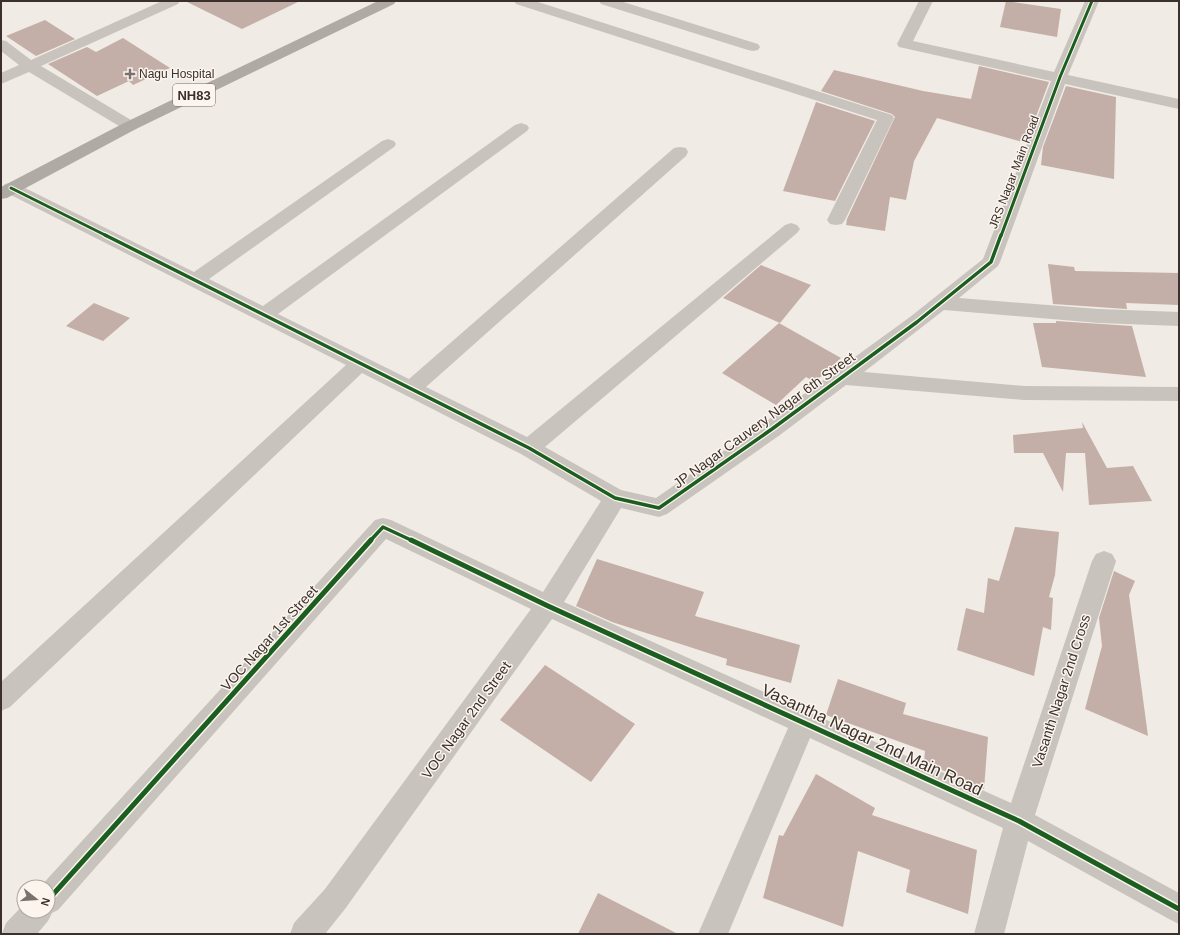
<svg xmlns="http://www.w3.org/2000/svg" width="1180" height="935" font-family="Arial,sans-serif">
<rect width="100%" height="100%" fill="#f0ebe5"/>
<path fill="#c3afa7" d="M185,1H300L242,29Z
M1006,1L1061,9L1057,37L1000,27Z
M45,20L75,39L36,56L6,36Z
M123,38L170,68L133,85L129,81L97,96L48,64L87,47L96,52Z
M979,66L1049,82L1026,143L937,118L914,161L906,200L890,197L885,231L846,225L847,219L895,117L892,114L821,91L834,70L923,91L971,99Z
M1066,86L1116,97L1114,179L1041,165L1043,147Z
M816,102L875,121L835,201L783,191Z
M1048,264L1074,267L1075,271L1179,273V305L1126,303L1127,309L1053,304Z
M761,265L811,285L780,323L723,298Z
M94,303L130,318L103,341L66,326Z
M1056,321L1132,326L1146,377L1042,367L1033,323H1056Z
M779,323L841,358L815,382L806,377L776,405L722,373Z
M1082,422L1107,468L1133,466L1152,501L1089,505L1085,453H1066L1063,492L1043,453H1014L1013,435L1083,428Z
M1015,527L1059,532L1055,575L1049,597L1053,598L1051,630L1043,627L1034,676L957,650L966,608L984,613L988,578L999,581Z
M597,559L704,592L695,616L800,645L791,683L726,665L727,659L612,622L576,606Z
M1114,571L1135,581L1129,595L1148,736L1085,709L1102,646L1099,618Z
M545,665L635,724L591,782L500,720Z
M838,679L906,703L903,714L988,737L984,789L924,762L925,751L826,715Z
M816,774L875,808L872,815L977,850L968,914L906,892L910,870L858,851L843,927L763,898L779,835L783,836Z
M598,893L678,934H578Z"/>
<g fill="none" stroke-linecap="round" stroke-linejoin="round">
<path fill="#c9c3be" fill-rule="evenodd" d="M162,1H180L178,4L41,66L136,123L138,126L136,129L130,131L124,129L29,72L1,84V73L19,65L1,51V40L6,41L31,60Z
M514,1H535L892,115L894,118L845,220L842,224L836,225L830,224L827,220L877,120L516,4Z
M599,1H620L758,44L760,47L758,50L753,51L748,50L601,4Z
M919,1H933L913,41L1054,72L1085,1H1099L1068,75L1179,99V109L1065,84L1000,262L998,266L959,298L1099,309L1179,312V326L1099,323L944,310L864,372L1024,386L1179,387V401L1024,400L846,385L780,435L667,514L659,517L621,508L564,602L1011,803L1092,561L1096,554L1104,551L1112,554L1116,561L1035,815L1179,893V924L1169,919L1028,841L1004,934H974L1003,828L810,738L728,934H698L788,728L552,619L345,909L325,934H290L294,923L325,889L531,609L386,539L58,910L52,913L48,921L37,934H2L6,923L24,904V911H48V887H40L375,520L383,518L391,520L543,592L601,501L521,454L362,373L10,707L1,711V682L346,365L5,192L2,188L5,184L11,183L17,184L194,272L382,141L388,139L394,141L396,144L394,147L209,279L263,306L515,125L521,123L527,125L529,128L527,131L278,314L409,379L674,148L680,147L686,148L688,152L686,156L426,387L527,437L785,225L791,223L797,225L800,229L797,233L545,447L621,490L656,498L764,423L910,317L983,259L1051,81L899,47L897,44Z"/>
<path fill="#afaaa4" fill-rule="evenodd" d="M378,1H396L394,4L136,129L7,198L1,199V187L124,123Z"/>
<defs>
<path id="cycleway-far2" d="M11,188L107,236
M1001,236L1060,77L1092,1"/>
<path id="cycleway-far1" d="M105,235L529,448L615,498L659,508L772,429L917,322L991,262L1001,235
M370,541L383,527L413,541"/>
<path id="cycleway" d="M411,540L548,606L1019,821L1179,909
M48,900L371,540"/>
</defs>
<use href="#cycleway-far2" stroke="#fbf5ee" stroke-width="5"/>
<use href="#cycleway-far1" stroke="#fbf5ee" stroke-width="6"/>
<use href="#cycleway" stroke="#fbf5ee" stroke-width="8"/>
<use href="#cycleway-far2" stroke="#1b5e20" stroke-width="3"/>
<use href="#cycleway-far1" stroke="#1b5e20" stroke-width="3.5"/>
<use href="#cycleway" stroke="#1b5e20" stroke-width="5"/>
</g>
<path fill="#7a716c" stroke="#fbf5ee" stroke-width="1.5" d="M128 68h4v4h4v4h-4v4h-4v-4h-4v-4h4z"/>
<g text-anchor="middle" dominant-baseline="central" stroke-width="3" stroke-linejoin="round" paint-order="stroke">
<g font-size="12" fill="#3b302b" stroke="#fbf5ee" text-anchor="start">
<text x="139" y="74">Nagu Hospital</text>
</g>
<g font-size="12" fill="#3b302b" stroke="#fbf5ee">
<text transform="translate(1014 172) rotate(-69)">JRS Nagar Main Road</text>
</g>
<rect fill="#fbf5ee" stroke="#756b66" stroke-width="1" x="173" y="84" width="42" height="22" rx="3"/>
<g font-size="13" font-weight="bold" fill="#3b302b">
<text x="194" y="95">NH83</text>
</g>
<g font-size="14" fill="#3b302b" stroke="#fbf5ee">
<text transform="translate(764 420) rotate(-36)">JP Nagar Cauvery Nagar 6th Street</text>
<text transform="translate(269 638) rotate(-48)">VOC Nagar 1st Street</text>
<text transform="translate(1061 691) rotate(-72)">Vasanth Nagar 2nd Cross</text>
<text transform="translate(466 720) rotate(-54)">VOC Nagar 2nd Street</text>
</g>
<g font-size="17" fill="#3b302b" stroke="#fbf5ee">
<text transform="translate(872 740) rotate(25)">Vasantha Nagar 2nd Main Road</text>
</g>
</g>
<rect width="1180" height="935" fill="none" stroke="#3b302b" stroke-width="4"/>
<g transform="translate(36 899) rotate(107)"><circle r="19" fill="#fbf5ee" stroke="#aea6a0"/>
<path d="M0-3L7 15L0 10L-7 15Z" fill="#7a716c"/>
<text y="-6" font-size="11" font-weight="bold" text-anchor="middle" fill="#3b302b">N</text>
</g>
</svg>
